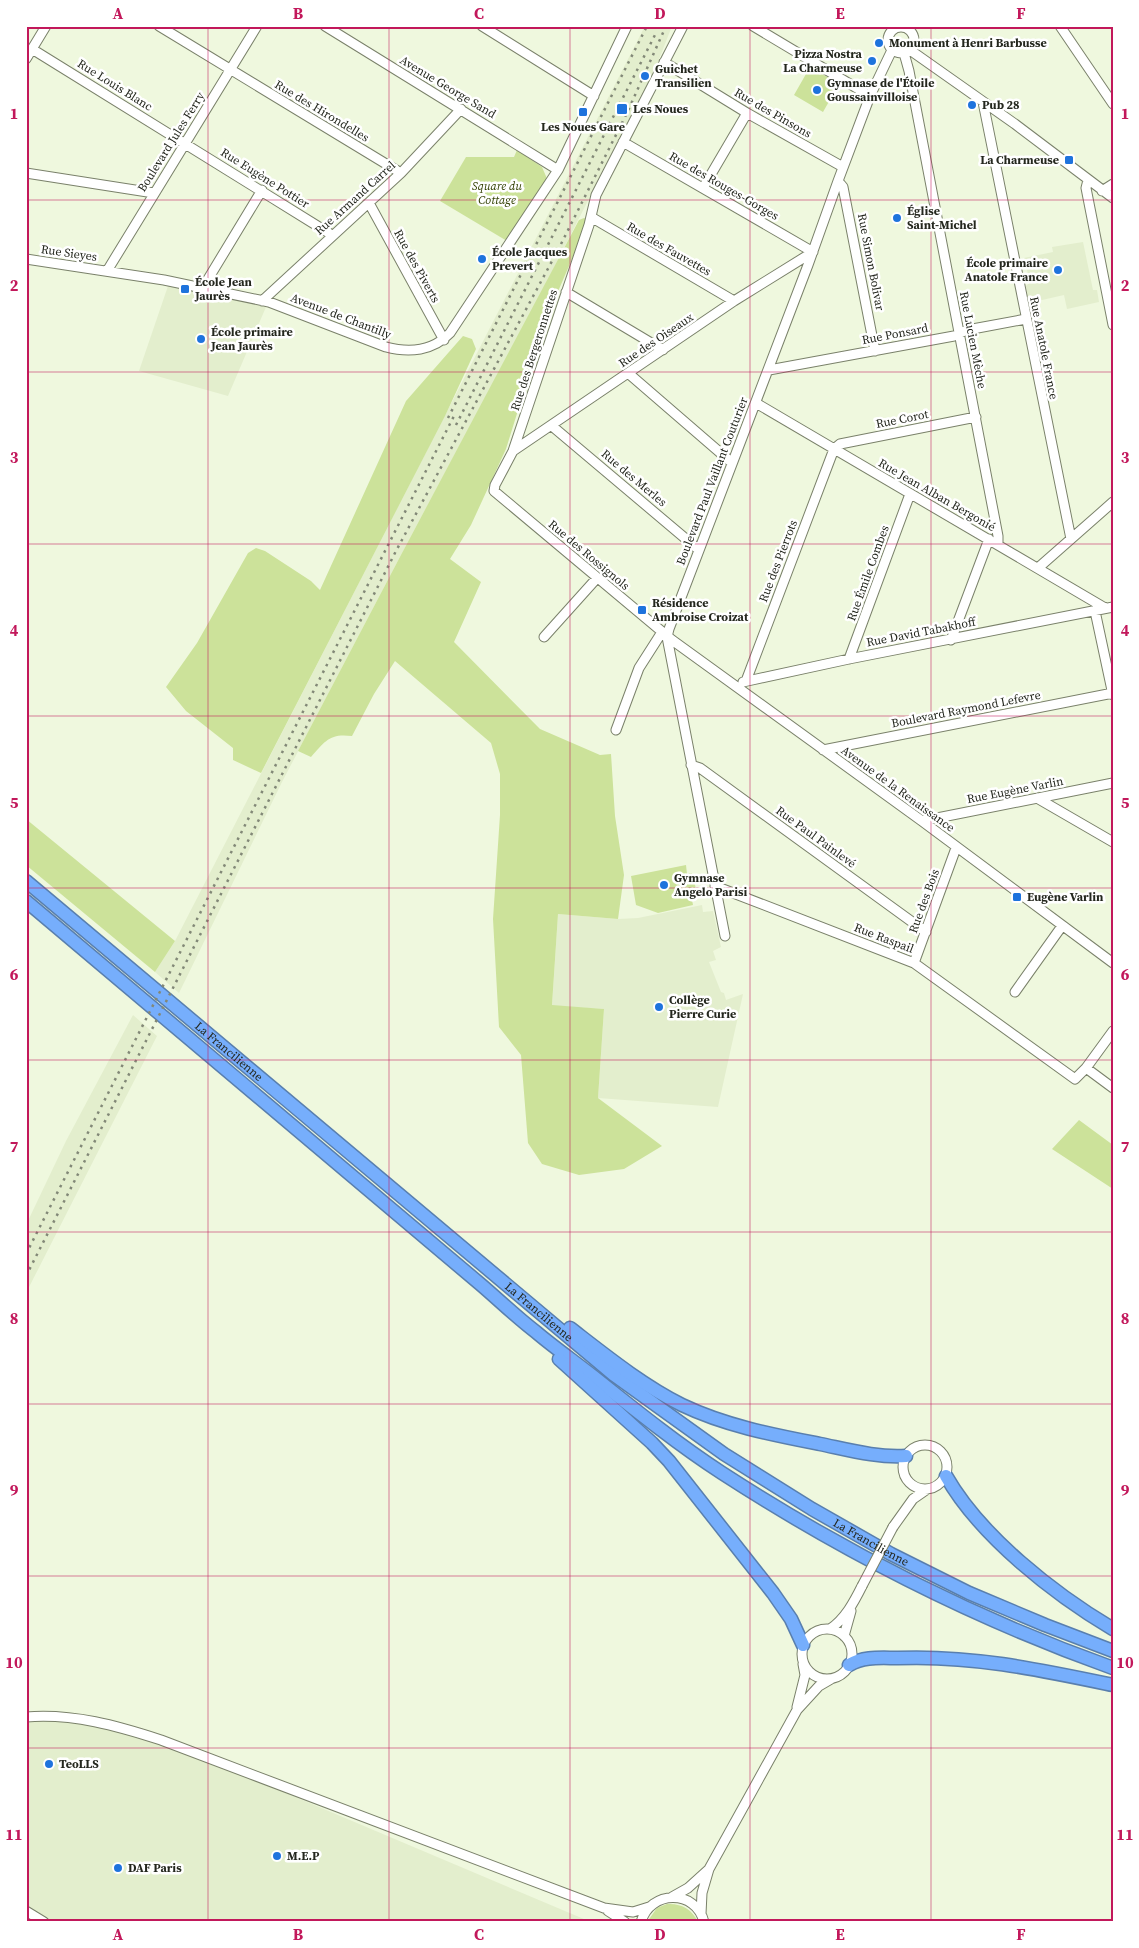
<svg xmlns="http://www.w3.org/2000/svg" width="1139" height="1948" font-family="'Source Serif 4',serif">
<rect width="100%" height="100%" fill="#eff8de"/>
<path fill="#e3eecd" d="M645,26H672L656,67L539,297L402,553L282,782L179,993L155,972L175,941Z
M1083,242L1093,290H1097L1099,302L1067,309L1064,295L1029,303L1026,286L1030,282L1024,258L1053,252L1052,247Z
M168,286L266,307L228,396L139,371Z
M702,905L703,912L713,911L721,947L713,951L716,960L709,962L721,992L724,993L726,1000L743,994L718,1107L598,1098L604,1009L552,1006L558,914L618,919L638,918Z
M133,1015L157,1036L26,1293V1225L66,1141Z
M46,1718L119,1729L150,1742L188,1753L227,1768L591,1922H26V1719Z"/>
<path fill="#cce29a" d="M810,67L839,84L823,112L794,95Z
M517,150L542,167L548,181L507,241L440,201L466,157H514Z
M584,218L587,219L588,222L547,317L506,449L471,525L450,559L481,582L454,642L540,729L600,755L611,754L615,816L624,875L618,919L558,914L552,1005L604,1009L598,1098L662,1146L624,1169L579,1175L542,1164L528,1143L521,1055L499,1027L493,919L500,815V774L491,743L395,661L374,694L352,736C330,733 325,741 311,757L298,751L402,553L579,220Z
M463,336L472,339L476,349L445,416L261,773L233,760V748L186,711L166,687L197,643L248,553L256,548L265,551L311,581L320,590L406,401Z
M26,819L175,941L155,972L26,865Z
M686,865L687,874L692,873L697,893L691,895L693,905L658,913L636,905L631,876Z
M1079,1120L1113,1145V1189L1052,1149Z
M667,1904C681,1903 692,1909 698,1922H647L657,1908Z"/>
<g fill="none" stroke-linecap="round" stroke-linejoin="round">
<defs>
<path id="minor" d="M159,26L401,173
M325,26L558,170
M482,26L594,96
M683,26L596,195L589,225L513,451L495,485L494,491L672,640L922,821L1113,963
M753,26L870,96
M1060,26L1113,104
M888 40a13 13 0 1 1 26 0a13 13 0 1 1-26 0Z
M32,49L332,235
M910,50L1015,124L1113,198
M904,53L909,71L998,536V544
M26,59L46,26
M664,62L747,113L843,167
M983,102L1071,539
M623,142L813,252
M26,173L154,193
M1088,180L1086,188L1113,325
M838,181L843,187L875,351
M703,188L747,113
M1102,191L1113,184
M369,203L444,340
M591,217L734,301
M26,259L164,280L269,302L386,347C409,353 433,351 450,333L558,170L627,26
M107,271L257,26
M202,289L262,190
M566,292L663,350
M262,301L401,173L461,109
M769,370L954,336L967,330L1026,319
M628,373L731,462
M756,403L1105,608
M552,426L699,550
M513,451L734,301L813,252
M1038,568L1113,502
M1095,611L1113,695
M544,637L597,578
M951,640L989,539
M849,659L910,494
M746,681L834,449L840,444L976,417
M743,682L849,659L1113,607
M616,730L639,668L662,632
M823,750L1113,693
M691,765L700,768L926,932
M1037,798L1113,842
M922,821L1113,783
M715,886L914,963L1075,1079L1086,1068L1113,1031
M725,936L667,637L669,629L808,265L838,181L870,96L892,50
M914,963L956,848
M1015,992L1062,926
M1086,1068L1113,1088
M903 1467a22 22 0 1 1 44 0a22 22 0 1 1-44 0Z
M893,1527L913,1499L926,1490
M830,1629C845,1619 854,1602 862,1586
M802 1654a25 25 0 1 1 50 0a25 25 0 1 1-50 0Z
M844,1636L851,1611
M797,1707L805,1675L803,1664
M26,1717C73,1713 118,1726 161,1740L604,1908L633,1912L649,1907
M672,1897L688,1888L709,1869
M26,1911L44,1922
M608,1911L625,1922
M701,1914L702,1893L709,1869L797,1710L819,1686L831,1679
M641,1922C650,1890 696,1889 704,1922"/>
<g id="highway">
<path id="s1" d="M26,881L614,1375L724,1454L812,1509L891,1554L969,1593L1045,1625L1113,1651"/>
<path d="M26,901L479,1283C498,1299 516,1317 536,1332C556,1349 578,1364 599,1381C639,1413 679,1445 722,1473C844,1552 976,1619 1113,1668"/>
<path d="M570,1328C605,1355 642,1385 682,1405C726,1426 774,1435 820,1444C849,1450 878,1458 906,1456"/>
<path d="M559,1359L652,1443L669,1461L773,1593L791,1619L803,1645"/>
<path d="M946,1476C980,1536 1054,1594 1113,1629"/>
<path d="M849,1665C864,1656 881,1658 898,1658C972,1655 1041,1670 1113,1685"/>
</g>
</defs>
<use href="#minor" stroke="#7a816a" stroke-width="11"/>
<use href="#highway" stroke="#597fae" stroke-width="15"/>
<use href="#minor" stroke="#fff" stroke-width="9"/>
<use href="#highway" stroke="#76aefc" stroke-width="12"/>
<path stroke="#828877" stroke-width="2.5" stroke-dasharray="2.5 5" stroke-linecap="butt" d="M448,418L647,26
M456,425L656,33
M26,1254L455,414
M26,1276L396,551L558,250L627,113L666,26"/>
<defs>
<path id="minor-bridge" d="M862,1586L893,1527"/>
</defs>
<use href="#minor-bridge" stroke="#7a816a" stroke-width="11" stroke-linecap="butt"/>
<use href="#minor-bridge" stroke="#fff" stroke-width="9"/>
</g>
<path fill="none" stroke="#c2185b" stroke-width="1" stroke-opacity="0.55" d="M208,26V1922M389,26V1922M570,26V1922M750,26V1922M931,26V1922M26,200H1113M26,372H1113M26,544H1113M26,716H1113M26,888H1113M26,1060H1113M26,1232H1113M26,1404H1113M26,1576H1113M26,1748H1113"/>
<g fill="#1e73dd" stroke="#fff" stroke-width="2">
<circle cx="879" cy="43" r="5"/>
<circle cx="872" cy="61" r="5"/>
<circle cx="645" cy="76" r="5"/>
<circle cx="817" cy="90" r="5"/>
<circle cx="972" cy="105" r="5"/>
<rect x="616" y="103" width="12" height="12" rx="2.5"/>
<rect x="578" y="107" width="10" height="10" rx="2.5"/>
<rect x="1064" y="155" width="10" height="10" rx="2.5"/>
<circle cx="897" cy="218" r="5"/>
<circle cx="482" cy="259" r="5"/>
<circle cx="1058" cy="270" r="5"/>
<rect x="180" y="284" width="10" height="10" rx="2.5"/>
<circle cx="201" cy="339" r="5"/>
<rect x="637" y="605" width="10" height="10" rx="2.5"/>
<circle cx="664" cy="885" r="5"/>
<rect x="1012" y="892" width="10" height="10" rx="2.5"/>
<circle cx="659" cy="1007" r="5"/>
<circle cx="49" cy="1764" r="5"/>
<circle cx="277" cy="1856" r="5"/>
<circle cx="118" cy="1868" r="5"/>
</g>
<g text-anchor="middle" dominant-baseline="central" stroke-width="5" stroke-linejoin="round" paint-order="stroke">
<g font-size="12" font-weight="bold" fill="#24271e" stroke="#fff" text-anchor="start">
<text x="889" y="43">Monument à Henri Barbusse</text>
<text x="862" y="54" text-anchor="end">Pizza Nostra<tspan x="862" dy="14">La Charmeuse</tspan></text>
<text x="655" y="69">Guichet<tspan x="655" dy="14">Transilien</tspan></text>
<text x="827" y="83">Gymnase de l'Étoile<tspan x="827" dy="14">Goussainvilloise</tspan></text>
<text x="982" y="105">Pub 28</text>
<text x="633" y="109">Les Noues</text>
<text x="583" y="127" text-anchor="middle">Les Noues Gare</text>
<text x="1059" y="160" text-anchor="end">La Charmeuse</text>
<text x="907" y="211">Église<tspan x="907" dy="14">Saint-Michel</tspan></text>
<text x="492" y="252">École Jacques<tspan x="492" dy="14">Prevert</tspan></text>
<text x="1048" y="263" text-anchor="end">École primaire<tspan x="1048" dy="14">Anatole France</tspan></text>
<text x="195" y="282">École Jean<tspan x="195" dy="14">Jaurès</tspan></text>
<text x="211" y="332">École primaire<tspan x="211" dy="14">Jean Jaurès</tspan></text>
<text x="652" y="603">Résidence<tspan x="652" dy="14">Ambroise Croizat</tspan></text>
<text x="674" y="878">Gymnase<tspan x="674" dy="14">Angelo Parisi</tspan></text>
<text x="1027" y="897">Eugène Varlin</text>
<text x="669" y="1000">Collège<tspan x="669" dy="14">Pierre Curie</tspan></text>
<text x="59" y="1764">TeoLLS</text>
<text x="287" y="1856">M.E.P</text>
<text x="128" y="1868">DAF Paris</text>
</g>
<g font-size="12" fill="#24271e" stroke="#fff">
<text transform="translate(115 85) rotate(32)">Rue Louis Blanc</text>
<text transform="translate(448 87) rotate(31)">Avenue George Sand</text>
<text transform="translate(322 111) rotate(31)">Rue des Hirondelles</text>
<text transform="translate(773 113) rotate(30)">Rue des Pinsons</text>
<text transform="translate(171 142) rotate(-58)">Boulevard Jules Ferry</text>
<text transform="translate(265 178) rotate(32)">Rue Eugène Pottier</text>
<text transform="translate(724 186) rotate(30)">Rue des Rouges-Gorges</text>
<text transform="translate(355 198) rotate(-42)">Rue Armand Carrel</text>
<text transform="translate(669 249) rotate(30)">Rue des Fauvettes</text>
<text transform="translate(69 253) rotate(8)">Rue Sieyes</text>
<text transform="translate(871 262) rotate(79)">Rue Simon Bolivar</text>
<text transform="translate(417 266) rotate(61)">Rue des Piverts</text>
<text transform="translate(341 316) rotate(21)">Avenue de Chantilly</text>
<text transform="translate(895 334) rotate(-11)">Rue Ponsard</text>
<text transform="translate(656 340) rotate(-34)">Rue des Oiseaux</text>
<text transform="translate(973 340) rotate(79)">Rue Lucien Mèche</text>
<text transform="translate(1044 348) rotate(79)">Rue Anatole France</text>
<text transform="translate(534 350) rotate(-72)">Rue des Bergeronnettes</text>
<text transform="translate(902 419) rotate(-11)">Rue Corot</text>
<text transform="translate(634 478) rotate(40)">Rue des Merles</text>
<text transform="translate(712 481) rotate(-69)">Boulevard Paul Vaillant Couturier</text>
<text transform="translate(937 495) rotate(30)">Rue Jean Alban Bergonié</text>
<text transform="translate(589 555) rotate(40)">Rue des Rossignols</text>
<text transform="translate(778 561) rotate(-69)">Rue des Pierrots</text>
<text transform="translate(868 573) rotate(-70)">Rue Émile Combes</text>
<text transform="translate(921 632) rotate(-11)">Rue David Tabakhoff</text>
<text transform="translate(966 709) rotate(-11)">Boulevard Raymond Lefevre</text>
<text transform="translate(898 789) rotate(36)">Avenue de la Renaissance</text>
<text transform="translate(1015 790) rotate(-11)">Rue Eugène Varlin</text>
<text transform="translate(816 837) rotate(36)">Rue Paul Painlevé</text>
<text transform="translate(924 901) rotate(-70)">Rue des Bois</text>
<text transform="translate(884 938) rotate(21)">Rue Raspail</text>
<text stroke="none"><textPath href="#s1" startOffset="265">La Francilienne</textPath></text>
<text stroke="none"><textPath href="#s1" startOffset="670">La Francilienne</textPath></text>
<text stroke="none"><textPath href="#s1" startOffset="1075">La Francilienne</textPath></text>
</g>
<g font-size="12" font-style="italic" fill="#313f00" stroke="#fff">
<text x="497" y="186">Square du<tspan x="497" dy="14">Cottage</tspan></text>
</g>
</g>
<rect width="1139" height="1948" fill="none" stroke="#ffffff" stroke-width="55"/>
<rect x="28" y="28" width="1084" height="1892" fill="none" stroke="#c2185b" stroke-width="2"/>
<g font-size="16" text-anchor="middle" font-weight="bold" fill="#c2185b">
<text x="118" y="19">A</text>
<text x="298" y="19">B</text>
<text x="479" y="19">C</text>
<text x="660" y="19">D</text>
<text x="840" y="19">E</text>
<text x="1021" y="19">F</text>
<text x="14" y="119">1</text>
<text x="1125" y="119">1</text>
<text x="14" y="291">2</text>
<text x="1125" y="291">2</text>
<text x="14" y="463">3</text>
<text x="1125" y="463">3</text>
<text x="14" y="636">4</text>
<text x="1125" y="636">4</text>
<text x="14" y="808">5</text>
<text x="1125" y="808">5</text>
<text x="14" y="980">6</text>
<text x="1125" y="980">6</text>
<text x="14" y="1152">7</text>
<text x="1125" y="1152">7</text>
<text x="14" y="1324">8</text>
<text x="1125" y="1324">8</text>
<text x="14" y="1496">9</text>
<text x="1125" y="1496">9</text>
<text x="14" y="1668">10</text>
<text x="1125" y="1668">10</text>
<text x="14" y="1840">11</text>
<text x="1125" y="1840">11</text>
<text x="118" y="1940">A</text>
<text x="298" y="1940">B</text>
<text x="479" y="1940">C</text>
<text x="660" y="1940">D</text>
<text x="840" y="1940">E</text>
<text x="1021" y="1940">F</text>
</g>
</svg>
